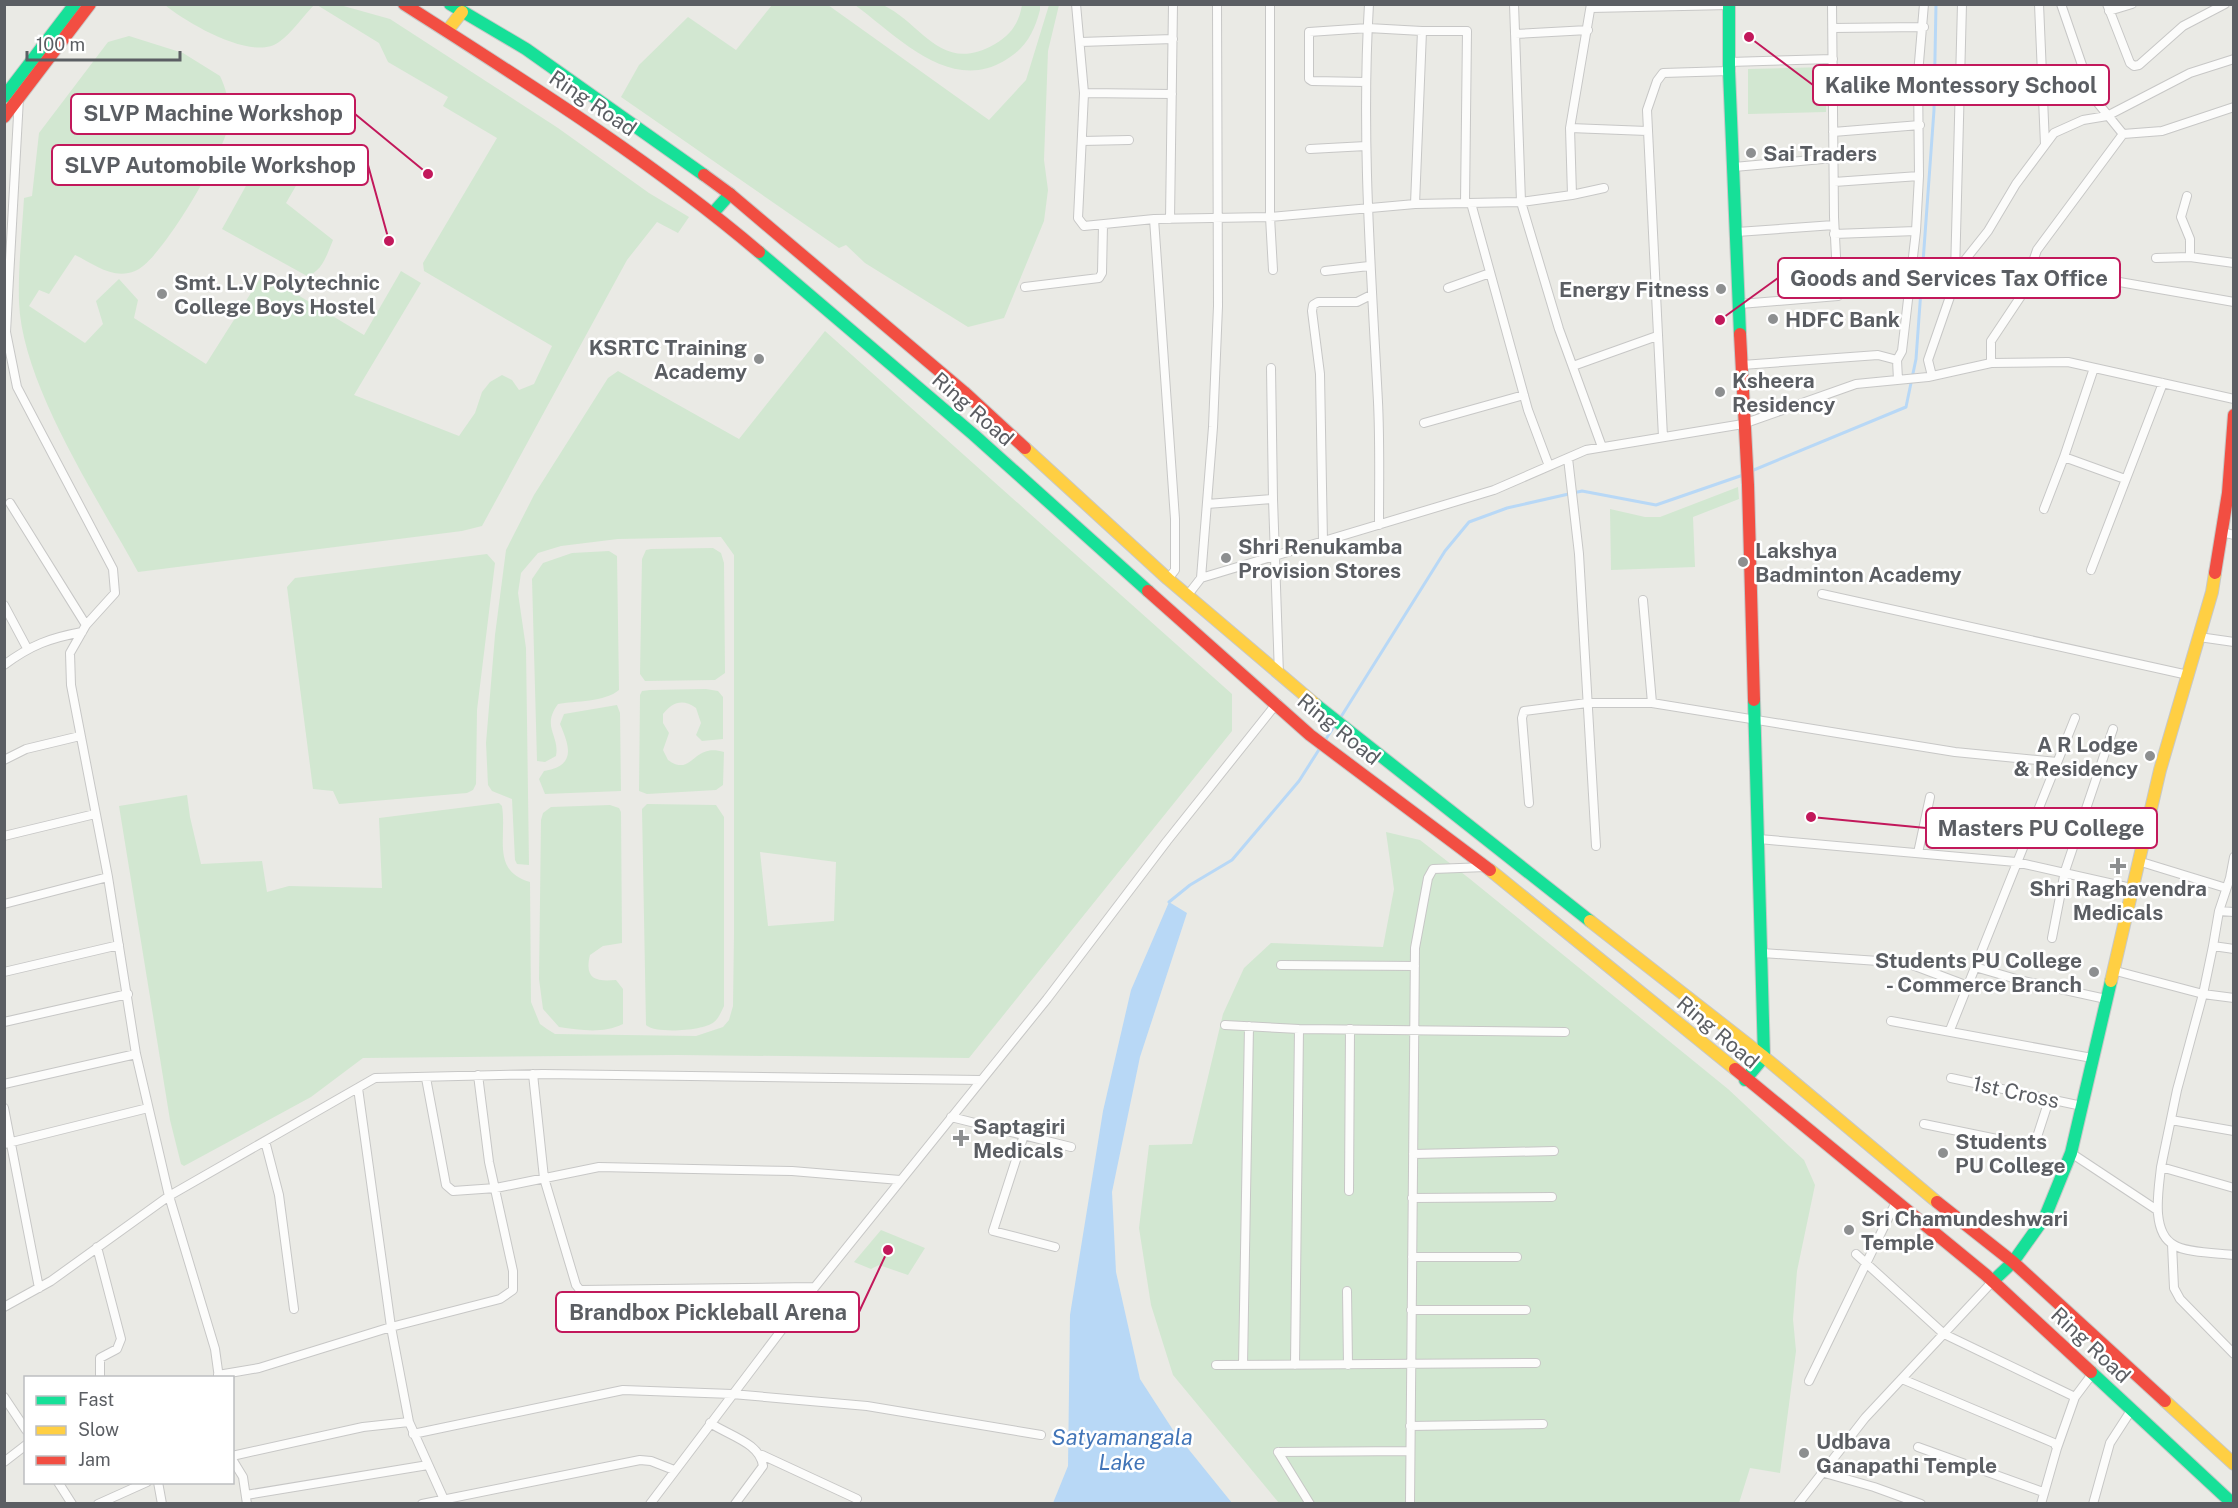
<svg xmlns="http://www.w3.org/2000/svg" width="2238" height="1508" font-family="'Public Sans',sans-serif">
<rect width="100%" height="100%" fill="#eaeae5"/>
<path fill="#d2e7d1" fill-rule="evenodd" d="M165,5H314C303,16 292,33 279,42C253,62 187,23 165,5Z
M317,5H340L390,19L558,128L649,193L689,217L678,233L657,222L627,260L482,526L462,531L138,572C98,499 22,385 19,302C18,268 22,232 24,198L32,196L39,133L108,42L129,36L183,53L220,76C228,92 233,117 226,134C217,162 161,261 135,271C113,280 94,264 75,255L49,294L39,290L29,306L85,343L103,324L96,301L119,279L138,300L134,318L206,364L263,274L364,335L401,271L421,283L354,395L459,436L475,413L482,392L490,382L502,375L512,380L519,390L534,384L552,346L424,271L423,263L497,138L443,106L448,97L388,62L379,43Z
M772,5H828L989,120L1026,80L1049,5H1059L1048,51L1044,160L1048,190L1044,221L1004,318L968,327L865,263L846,245L839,248L621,97L639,65L688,17L736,50Z
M855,5C863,4 876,2 883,5C923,24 941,75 995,44C1011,35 1019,23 1022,5H1040V10C1034,33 1025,49 1004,61C949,93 897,36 855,5Z
M1826,67V112L1748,114V69Z
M254,159L297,184L286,203L333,240C327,254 323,271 307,276L222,229L252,175L246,167Z
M825,331L1232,694V731L969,1058L677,1055L363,1058L311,1097L184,1166L181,1164L170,1120L119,806L187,795L190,817L201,864L262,861L267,892L289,886L382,888L379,818L499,803L502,806C507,838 491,871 530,882L531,1002L540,1024L547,1029L555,1034L696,1036L723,1027L729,1020L733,1006L734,934V555L721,537L618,539L561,546L538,553L521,573L518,593L526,648L529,865L517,864L515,860L512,799L492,791L488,785L486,743L495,635L506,550L534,495L608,378L618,371L739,439ZM760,852L836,862L834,921L768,926Z
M1738,487L1739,499L1693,517L1695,567L1611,570L1610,509L1645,517H1660Z
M713,548L721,553L724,563L725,673L715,680L645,681L640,674L642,559L646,550L651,549Z
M609,551L617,556L619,690C605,702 575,701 558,704C541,727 560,735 556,756L545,762L537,761L532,579L543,563L572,553Z
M487,554L495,563L477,710L476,784L473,790L467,793L339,804L333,791L313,789L287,587L295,578Z
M706,689L718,691L723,697V739L702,741L696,735L701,723L696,708C682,698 672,703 663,714V723L669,733L663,750L668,760C693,778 692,742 724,752L723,785L716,790L647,794L639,791L640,695L642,691L650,690Z
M617,705L620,713L621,791L545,794L539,779L544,771C576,766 570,747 560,724L564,714Z
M647,804L716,805L724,817V1006C721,1012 719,1018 714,1022C704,1031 655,1034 646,1025L642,809Z
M610,805L619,808L621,812L622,943L603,946L590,955C584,979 596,982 616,980L623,989V1024C602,1034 581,1030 559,1027L543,1009L539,979L541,820L543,813L551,807Z
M1386,832L1420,840L1470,879L1728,1089L1804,1160L1815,1185L1797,1271L1793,1319L1796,1351L1780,1473L1750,1468L1739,1503H1279L1173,1375L1151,1305L1139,1228L1149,1145L1192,1144L1223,1014L1244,968L1271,943L1383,947L1394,889Z
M881,1230L925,1248L908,1275L879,1265L871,1269L854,1262Z"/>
<path fill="#b8d8f6" d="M1169,902L1187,913L1140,1057L1112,1192L1116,1272L1140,1379L1173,1430L1232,1503H1053L1068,1466L1070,1315L1103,1111L1131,990Z"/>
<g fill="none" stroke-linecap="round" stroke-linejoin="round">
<path stroke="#b8d8f6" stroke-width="3" d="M1749,472L1906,407L1916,359L1934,110L1936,4
M1339,720L1445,551L1469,522L1507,508L1582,491L1656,505L1743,475
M1324,742L1335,725
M1169,902L1190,885L1232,860L1299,781L1320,748"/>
<defs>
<path id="street" d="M1076,4L1084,93L1078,218L1084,226L1154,219L1175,519V570L1168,579
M1270,4V217L1273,270
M1369,4C1361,137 1371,269 1378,402C1380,443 1379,484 1379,525
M1514,4L1521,202L1572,195L1570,128L1591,4
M2039,4L2045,145
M2061,4L2093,97L2123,134
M2107,4L2130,63L2134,66L2139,65L2183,26L2225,4
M1591,8L1729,5
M2109,11L2132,4
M1833,28L1924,27
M1422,31H1467L1465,203
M1515,34L1588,30
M1080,42L1173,39
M1729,62L1833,59
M1833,75L1918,74
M1366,82L1312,81L1309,79V32L1368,28L1422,31L1415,204
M1084,93L1172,94
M19,98L6,332L17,387L113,569L115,593L86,625L70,653L71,685L108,877L136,1054L169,1196L375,1078L543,1074L981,1080
M1570,128L1647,131
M1833,132L1920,125
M2123,134L2162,131L2234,107
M1082,141L1129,140
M1310,149L1366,146
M1734,167L1834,158
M1834,182L1919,176
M1572,195L1604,188
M2187,196L2181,217L2190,239V257
M1471,203L1528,410L1549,466
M1154,219L1270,217L1415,204L1521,202L1559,329L1602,447
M1170,219L1173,4
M1737,232L1834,225
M1834,234L1916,231
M2156,258L2190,257L2234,263
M1325,271L1369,266
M1955,274L1962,4
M2108,280L2234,302
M1025,287L1099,278L1102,273L1103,225
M1448,288L1490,273
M1838,292L1910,285
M1740,304L1838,296L1834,217L1832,4
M1991,363V341L2021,296L2037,250L2123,134
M1742,365L1878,355L1897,360
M1573,366L1657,336
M1271,368L1273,499L1279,675
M2094,368L2064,457L2125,479
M1932,376L1928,360L1961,265L1988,231L2016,184L2054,133L2083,120L2107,116L2190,73L2234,59
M1898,380L1897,360L1902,351L1916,231L1919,176L1918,74L1924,4
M1424,423L1524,395
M1663,437L1647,110L1657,81L1663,73L1729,71
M1568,458L1579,554L1596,846
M10,503L86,625
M1207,504L1273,499
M2044,509L2064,457
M2222,532L2234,535
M1323,542L1320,374L1312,311L1313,305L1318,302H1357L1371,295
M2091,570L2163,383
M1201,578L1494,490L1586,450L1743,424L1856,384L1928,377L1991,363L2068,362L2234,399
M1822,594L2188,675
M1187,596L1201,578L1213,427L1218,306L1217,4
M1643,600L1652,703
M4,605L27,648
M2199,637L2234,642
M4,665C31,645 50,638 82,632
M4,760L26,749L80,736
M1529,803L1522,718L1524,711L1587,703H1652L1955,752L2057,762
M4,836L95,814
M1759,839L2016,862L2131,888
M1918,853L1930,797
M2138,861L2226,888
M2230,878L2219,911L2234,912
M2233,878H2230L2234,857
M4,904L108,877
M2219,911L2213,946L2234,949
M2052,938L2065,871L2113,729
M2213,946L2203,994L2234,998
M1762,953L1907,963L1968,986
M1281,965L1415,966
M1975,967L2023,981L2106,999
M2112,970L2203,994L2177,1090L2161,1167L2234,1188
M4,972L119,945
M1891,1021L2092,1058
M4,1022L128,994
M1225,1025L1299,1029L1565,1032
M1950,1030L2075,718
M533,1074L544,1178L576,1285L580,1290L814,1287
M426,1078L446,1185L453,1191L496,1188L599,1167L792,1171L900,1180
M1951,1078L2082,1106
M4,1084L136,1054
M4,1108L39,1288
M951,1117L1071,1147
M2171,1120L2234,1131
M1924,1124L2031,1146L2036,1140L2049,1100
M1024,1135L993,1231L1055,1247
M265,1141L279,1195L294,1309
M4,1144L148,1108
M2071,1153L2157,1210
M1413,1154L1554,1151
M2161,1167C2159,1188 2150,1232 2174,1245C2186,1253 2218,1253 2234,1255
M1349,1191L1350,1029
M1412,1198L1552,1197
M2172,1244L2174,1288L2180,1299L2234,1354
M97,1247L121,1339L117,1349L100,1358V1378
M1856,1254L1944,1334L2075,1397
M1412,1257H1517
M1347,1291L1348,1365
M4,1307L51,1281L169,1196L215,1349L219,1378
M1411,1310H1526
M1216,1365L1536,1363
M1243,1365L1249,1026
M1295,1365L1299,1029
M218,1375L259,1368L391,1327L358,1088
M1902,1379L2054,1443L2057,1448L2041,1504
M1809,1381L1896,1202
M4,1397L26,1430
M409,1422L391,1327L500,1299L513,1290V1271L489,1162L478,1075
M710,1423C730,1436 760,1443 763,1466L735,1504
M1410,1426L1543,1424
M413,1434L623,1390L732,1394L867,1406L1041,1435
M1918,1447L2043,1492
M2057,1448L2075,1397L2093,1373
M1278,1452L1410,1451
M1278,1452L1310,1504
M762,1455L857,1499
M232,1456L363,1427L409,1422L446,1504
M232,1459L243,1477L247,1504
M4,1462L26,1445
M1821,1472L1874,1487L1921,1504
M58,1482L72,1504
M158,1482L162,1504
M246,1495L428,1465
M98,1504L147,1482
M422,1504L640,1460L651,1461L674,1470
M650,1504L802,1303L1047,999L1167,841L1277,703
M1410,1504L1415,948L1428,878L1433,869L1486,867
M1798,1504L1865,1418L1993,1281
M2093,1504L2110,1443L2132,1409"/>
<path id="fast" d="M450,4L526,49L704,175
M1729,4V71L1740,334
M4,97L75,4
M713,213L730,194
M759,252L974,435L1148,591
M1754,700L1764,1057
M1315,704L1590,921
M1745,1080L1764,1057
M1993,1281L2013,1262L2045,1217L2071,1153L2111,981
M2091,1372L2233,1504"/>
<path id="slow" d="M447,31L462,12
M1025,448L1168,579L1315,704
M1490,870L1735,1069
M1590,921L1764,1057L1937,1202
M2111,981L2160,770L2212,592L2215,573
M2165,1401L2234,1464"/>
<path id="jam" d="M404,4C526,82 648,158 759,252
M4,117L90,4
M704,175L730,194L964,392L1025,448
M1740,334L1748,485L1754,700
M2215,573L2228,493L2234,415
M1148,591L1310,735L1490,870
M1735,1069L1986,1275L2091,1372
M1937,1202L2013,1262L2165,1401"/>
</defs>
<use href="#street" stroke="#c7c7c6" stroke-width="10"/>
<use href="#fast" stroke="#c7c8c7" stroke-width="14"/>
<use href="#slow" stroke="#c7c8c7" stroke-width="14"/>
<use href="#jam" stroke="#c7c8c7" stroke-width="14"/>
<use href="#street" stroke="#fcfcfb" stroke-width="8"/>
<use href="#fast" stroke="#16e098" stroke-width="12"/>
<use href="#slow" stroke="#ffcf43" stroke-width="12"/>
<use href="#jam" stroke="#f24e42" stroke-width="12"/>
</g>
<g fill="#8d8f90" stroke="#fff" stroke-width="2">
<circle cx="1751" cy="153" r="6"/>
<circle cx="1721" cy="289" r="6"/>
<circle cx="162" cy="294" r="6"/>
<circle cx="1773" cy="319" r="6"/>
<circle cx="759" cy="359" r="6"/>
<circle cx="1720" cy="392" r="6"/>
<circle cx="1226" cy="558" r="6"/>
<circle cx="1743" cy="562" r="6"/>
<circle cx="2150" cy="756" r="6"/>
<path d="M2115 857h6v6h6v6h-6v6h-6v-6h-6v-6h6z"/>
<circle cx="2094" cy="972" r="6"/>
<path d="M958 1129h6v6h6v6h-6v6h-6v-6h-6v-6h6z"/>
<circle cx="1943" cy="1153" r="6"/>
<circle cx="1849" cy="1230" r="6"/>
<circle cx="1804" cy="1453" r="6"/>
</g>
<g text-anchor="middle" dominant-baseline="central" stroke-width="5" stroke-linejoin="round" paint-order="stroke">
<g font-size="21" fill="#5b5e63" stroke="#fff">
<text transform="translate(593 103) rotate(34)">Ring Road</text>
<text transform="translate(973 409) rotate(41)">Ring Road</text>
<text transform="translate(1339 729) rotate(39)">Ring Road</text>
<text transform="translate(1718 1032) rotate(40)">Ring Road</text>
<text transform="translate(2016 1092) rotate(12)">1st Cross</text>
<text transform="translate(2091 1345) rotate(43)">Ring Road</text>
</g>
<g font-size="21" font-weight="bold" fill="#5b5e63" stroke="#fff" text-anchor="start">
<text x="1763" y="153">Sai Traders</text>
<text x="174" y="282">Smt. L.V Polytechnic<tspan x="174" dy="24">College Boys Hostel</tspan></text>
<text x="1709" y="289" text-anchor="end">Energy Fitness</text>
<text x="1785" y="319">HDFC Bank</text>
<text x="747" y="347" text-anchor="end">KSRTC Training<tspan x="747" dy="24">Academy</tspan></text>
<text x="1732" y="380">Ksheera<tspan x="1732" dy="24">Residency</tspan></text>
<text x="1238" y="546">Shri Renukamba<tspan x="1238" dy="24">Provision Stores</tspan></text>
<text x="1755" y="550">Lakshya<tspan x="1755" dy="24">Badminton Academy</tspan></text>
<text x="2138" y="744" text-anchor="end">A R Lodge<tspan x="2138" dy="24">&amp; Residency</tspan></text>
<text x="2118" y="888" text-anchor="middle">Shri Raghavendra<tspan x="2118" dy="24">Medicals</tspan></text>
<text x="2082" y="960" text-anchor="end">Students PU College<tspan x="2082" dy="24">- Commerce Branch</tspan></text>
<text x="973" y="1126">Saptagiri<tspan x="973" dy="24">Medicals</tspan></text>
<text x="1955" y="1141">Students<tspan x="1955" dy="24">PU College</tspan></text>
<text x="1861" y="1218">Sri Chamundeshwari<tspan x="1861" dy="24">Temple</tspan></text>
<text x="1816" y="1441">Udbava<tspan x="1816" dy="24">Ganapathi Temple</tspan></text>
</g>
<g font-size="22" font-style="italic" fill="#4275b8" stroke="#fff">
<text x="1122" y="1437">Satyamangala<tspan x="1122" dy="25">Lake</tspan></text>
</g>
</g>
<path fill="none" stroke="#c2185b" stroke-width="2" d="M1749 37L1813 85M428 174L355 114M389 241L368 165M1720 320L1778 278M1811 817L1926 828M888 1250L859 1312"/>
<g fill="#c2185b" stroke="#fff" stroke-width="2">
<circle cx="1749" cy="37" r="6"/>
<circle cx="428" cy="174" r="6"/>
<circle cx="389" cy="241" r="6"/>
<circle cx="1720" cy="320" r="6"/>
<circle cx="1811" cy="817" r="6"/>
<circle cx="888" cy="1250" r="6"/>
</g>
<g fill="#fff" stroke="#c2185b" stroke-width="2">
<rect x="1813" y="65" width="296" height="40" rx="6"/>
<rect x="71" y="94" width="284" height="40" rx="6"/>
<rect x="52" y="145" width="316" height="40" rx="6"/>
<rect x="1778" y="258" width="342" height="40" rx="6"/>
<rect x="1926" y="808" width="231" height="40" rx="6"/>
<rect x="556" y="1292" width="303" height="40" rx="6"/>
</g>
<g font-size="22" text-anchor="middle" font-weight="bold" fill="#5b5e63">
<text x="1961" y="93">Kalike Montessory School</text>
<text x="213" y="121">SLVP Machine Workshop</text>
<text x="210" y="173">SLVP Automobile Workshop</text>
<text x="1949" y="286">Goods and Services Tax Office</text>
<text x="2041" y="836">Masters PU College</text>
<text x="708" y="1320">Brandbox Pickleball Arena</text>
</g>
<rect width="2238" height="1508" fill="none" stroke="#5b5e63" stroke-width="12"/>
<rect x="24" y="1376" width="210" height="108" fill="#ffffff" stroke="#bdbfc1" stroke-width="1.5"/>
<rect x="36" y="1396" width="30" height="9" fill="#16e098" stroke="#bdbfc1" stroke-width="1.5"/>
<text x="78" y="1406" font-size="18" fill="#5b5e63">Fast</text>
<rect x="36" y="1426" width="30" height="9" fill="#ffcf43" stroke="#bdbfc1" stroke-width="1.5"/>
<text x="78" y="1436" font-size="18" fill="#5b5e63">Slow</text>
<rect x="36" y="1456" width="30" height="9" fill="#f24e42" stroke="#bdbfc1" stroke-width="1.5"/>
<text x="78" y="1466" font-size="18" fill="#5b5e63">Jam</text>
<path d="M27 51v9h153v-9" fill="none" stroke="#5b5e63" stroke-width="3"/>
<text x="36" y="51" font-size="18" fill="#5b5e63" stroke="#ffffff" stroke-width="4.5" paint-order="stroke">100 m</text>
</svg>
